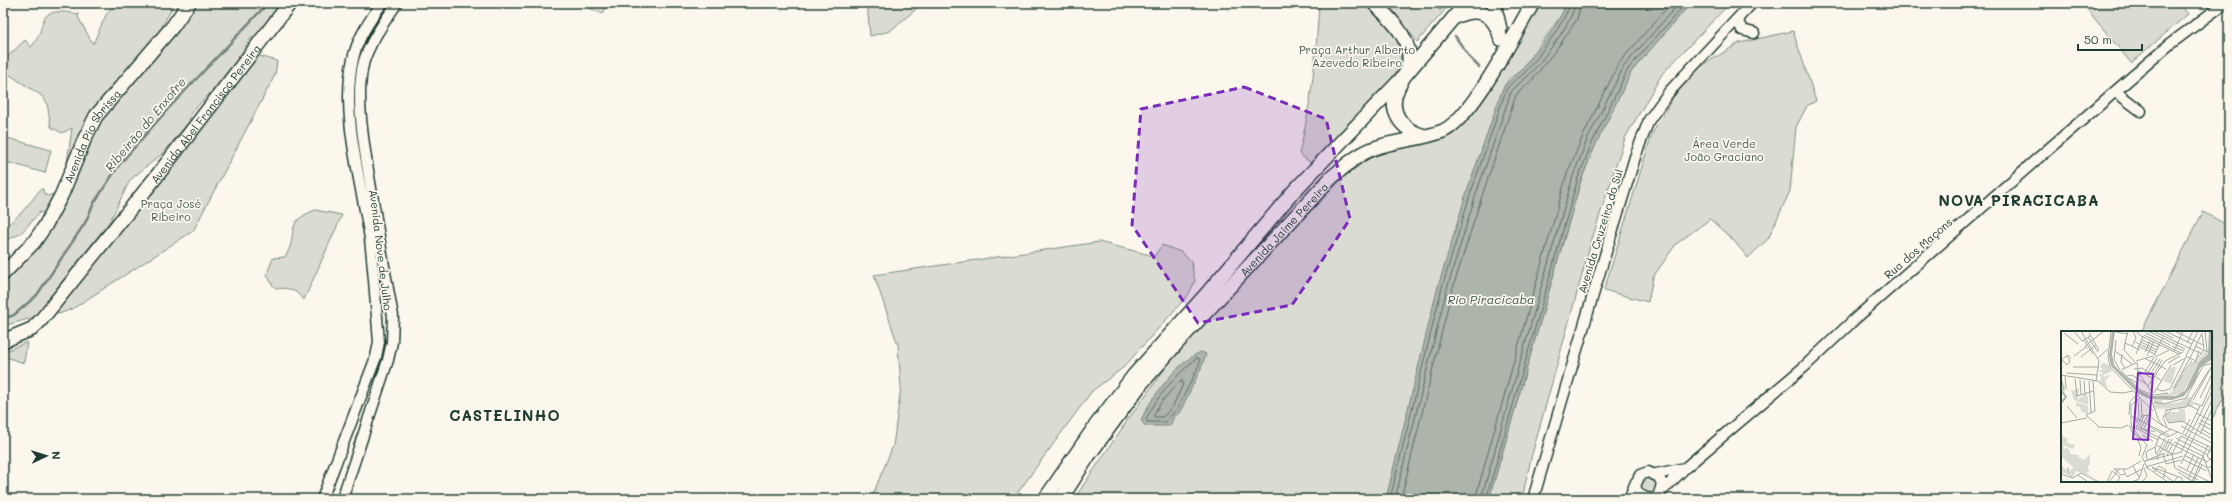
<svg xmlns="http://www.w3.org/2000/svg" width="2232" height="502" font-family="Mali,sans-serif">
<rect width="100%" height="100%" fill="#fbf7ec"/>
<filter id="ink" filterUnits="userSpaceOnUse"><feTurbulence type="fractalNoise" baseFrequency=".025" numOctaves="2"/><feDisplacementMap in="SourceGraphic" scale="8" xChannelSelector="R" yChannelSelector="G"/><feConvolveMatrix kernelMatrix="1 2 1 2 8 2 1 2 1" color-interpolation-filters="sRGB"/></filter>
<g filter="url(#ink)">
<path fill="#dbdcd1" stroke="#7d8c82" d="M111,3H175L162,26L166,27L190,3H282L259,33L250,39L240,56L213,90L191,113L189,122L163,153L130,180L110,221L49,298L43,315L3,326V275L42,226L44,213L40,212L20,234L4,241C0,228 13,221 20,214C28,206 34,197 41,189H43L44,194L48,196L69,188L73,181L67,163L72,128L62,133L51,127L47,103L42,96L10,75L3,80V61L25,40L31,47C51,25 30,5 79,14L78,17L93,44L106,15L113,6Z
M577,3H607L603,14Z
M867,3H923L890,31L870,36Z
M1319,3H1365C1385,25 1415,47 1392,78L1315,166L1299,154C1312,102 1316,56 1319,3Z
M1388,3H1451L1417,42Z
M1537,3H1566L1563,13L1522,69L1509,79L1503,88L1407,417L1386,499H1074L1129,418L1172,359L1292,230L1343,178L1369,158L1445,134Z
M1690,3H1730L1662,74L1625,138L1592,239L1531,458L1522,499H1489L1581,180L1608,115L1625,79Z
M2082,3H2179L2188,14L2131,63Z
M1793,31L1816,101L1807,106L1796,127L1790,191L1768,239L1748,258L1734,241L1710,219L1676,244L1653,277L1648,302L1604,290L1652,134L1674,96L1700,67L1739,43Z
M256,55L277,61L275,75L193,231L72,309L59,314L53,309Z
M7,138L51,150L45,173L3,161Z
M315,210L342,215L304,300C301,297 298,293 294,291C278,283 277,298 267,274L273,258L285,257C300,234 282,223 315,210Z
M2203,212L2229,226V388L2212,419L2211,332H2141Z
M1099,242L1154,256L1162,245L1181,252L1191,261L1195,281L1189,294L1124,367L1092,391L1013,499H871L893,446L901,387L898,345L874,275Z
M27,342L24,363L3,356V352Z
M1651,475L1659,484L1653,495L1640,491C1639,480 1640,479 1651,475Z"/>
<path fill="#adb4aa" stroke="#74847b" d="M1566,3H1691L1632,71L1596,144L1581,180L1489,499H1386L1437,290L1466,194L1503,88C1509,80 1517,75 1523,68C1538,49 1559,26 1566,3Z
M1201,352L1206,354L1202,366L1180,412L1173,418L1170,426H1145L1141,420C1151,398 1178,361 1201,352Z"/>
<g fill="none" stroke-linecap="round" stroke-linejoin="round">
<path stroke="#586d63" stroke-width="1" d="M1197,358L1200,359L1199,365L1177,410L1170,416L1166,422H1147L1146,419C1157,396 1177,374 1197,358Z
M1182,381L1183,384L1173,406L1163,417H1154C1153,410 1175,384 1182,381Z
M1390,499L1441,291L1470,195L1506,90C1511,82 1518,79 1524,73C1536,61 1568,18 1570,3
M1395,499L1446,292L1475,197L1511,92C1516,85 1523,81 1529,75C1542,60 1574,22 1575,3
M1401,499L1451,294L1481,199L1516,95L1533,79L1561,43L1577,19L1581,3
M1475,499L1567,174L1582,138L1619,63L1671,3
M1481,499L1573,176L1587,140L1624,66L1679,3
M1486,499L1578,178L1592,143L1628,69L1686,3"/>
<path stroke="#74847b" stroke-width="2.5" d="M1436,3L1440,9
M1455,36L1470,58L1479,67
M3,319L14,315L37,295L85,223L94,203L119,165L168,109L268,3"/>
<defs>
<path id="minor" d="M1737,19L1742,30L1754,33
M2116,92L2141,111
M1656,474L1685,468
M1658,495L1685,468L1804,367L1856,318L2037,159L2170,44L2225,3
M1655,498C1645,500 1638,496 1635,486L1640,475L1648,472L1659,477L1662,484L1659,494
M322,499L376,357L379,342C376,307 374,273 370,239C362,184 340,114 353,59C357,39 370,20 382,3
M342,499L388,360L392,342L393,316C385,274 378,231 371,188C365,152 354,96 364,61C371,40 385,21 397,3
M1533,499L1598,278L1635,157L1649,120L1669,92L1752,3
M1629,499L1636,482"/>
<g id="major">
<path d="M1374,3C1388,17 1408,34 1409,56C1410,68 1403,78 1398,88C1387,111 1402,131 1425,136"/>
<path d="M1494,3L1500,29"/>
<path d="M1455,17C1479,6 1494,13 1501,39"/>
<path id="s1" d="M3,274L34,242L45,226L62,194L85,138L96,116L173,26L189,3"/>
<path id="s2" d="M3,341L32,329L41,320L156,177L290,3"/>
<path d="M1045,499L1096,425L1134,375L1209,291L1294,191L1406,74L1466,3"/>
<path id="s3" d="M1061,499L1089,455L1141,384L1179,341L1331,178C1346,165 1361,151 1381,146C1401,140 1423,139 1443,131C1473,117 1514,34 1533,3"/>
</g>
</defs>
<use href="#minor" stroke="#1f3d34" stroke-width="13"/>
<use href="#major" stroke="#1f3d34" stroke-width="16"/>
<use href="#minor" stroke="#fbf7ec" stroke-width="10"/>
<use href="#major" stroke="#fbf7ec" stroke-width="13"/>
</g>
</g>
<path fill="#7b2cbf" fill-opacity="0.2" stroke="#7b2cbf" stroke-width="3" stroke-dasharray="8 5" stroke-linejoin="round" d="M1244,87L1326,119L1350,219L1292,305L1198,323L1132,225L1141,109Z"/>
<g text-anchor="middle" dominant-baseline="central" stroke-width="3.5" stroke-linejoin="round" paint-order="stroke">
<g font-size="11" fill="#455d53" stroke="#fbf7ec">
<text x="1357" y="49">Praça Arthur Alberto<tspan x="1357" dy="13">Azevedo Ribeiro</tspan></text>
<text x="1724" y="143">Área Verde<tspan x="1724" dy="13">João Graciano</tspan></text>
<text x="171" y="203">Praça José<tspan x="171" dy="13">Ribeiro</tspan></text>
</g>
<g font-size="11" fill="#1f3d34" stroke="#fbf7ec">
<text stroke="none"><textPath href="#s2" startOffset="308">Avenida Abel Francisco Pereira</textPath></text>
<text stroke="none"><textPath href="#s1" startOffset="166">Avenida Pio Sbrissa</textPath></text>
<text stroke="none"><textPath href="#s3" startOffset="351">Avenida Jaime Pereira</textPath></text>
<text transform="translate(1600 231) rotate(-73)">Avenida Cruzeiro do Sul</text>
<text transform="translate(1918 248) rotate(-41)">Rua dos Maçons</text>
<text transform="translate(381 250) rotate(83)">Avenida Nove de Julho</text>
</g>
<g font-size="12" font-style="italic" fill="#425b52" stroke="#fbf7ec">
<text transform="translate(145 124) rotate(-50)">Ribeirão do Enxofre</text>
<text x="1491" y="299">Rio Piracicaba</text>
</g>
<g font-size="15" font-weight="bold" letter-spacing="1" fill="#1f3d34" stroke="#fbf7ec">
<text x="2019" y="200">NOVA PIRACICABA</text>
<text x="505" y="415">CASTELINHO</text>
</g>
</g>
<g transform="translate(2061 331)">
<rect width="151" height="151" fill="#fbf7ec"/>
<path d="M145,20L147,23L138,31L122,62L107,66L93,65L110,62L128,35L132,34ZM41,32L46,33L51,40L42,44L43,46L48,44L49,45L44,50L47,58L38,50L41,47L38,44L42,42L37,40L42,38L39,36ZM110,36H115L111,53L102,50ZM3,53L4,57L12,60L18,57L17,69L22,64L25,66V63L27,66V74L13,69L10,59L0,58ZM128,65L133,72L131,76L93,78V68L101,69L102,73L119,71ZM15,71L27,75V83L21,81L18,75L15,76ZM119,76L124,79L125,91L108,92L105,85L108,81H117ZM1,105L7,108L6,112L14,114L12,118L2,114L3,118L7,117L10,123L18,124L17,126L23,129L29,123V133L26,136L29,140L25,142L35,147L15,140L12,146L10,142L8,144L0,141L1,135L9,142L8,139L13,137L1,126L0,131Z" fill="#dbdcd1"/>
<path d="M51,0H54L51,23L53,34L78,59L90,65H115L124,60L138,31L147,23L148,0H151V24L146,29L151,24V28L139,37L134,51L123,65L111,69L89,68L78,63L50,35L48,25Z" fill="#adb4aa"/>
<path fill="none" stroke="#adb4aa" stroke-width="2" d="M0,59L5,66L0,72"/>
<path fill="none" stroke="#a3ada2" stroke-width="1" d="M13,0L21,10L29,5M20,0L38,30L35,50M50,0L47,26L49,36L92,80M75,0L80,5L118,23M87,0L124,18M92,0L141,23M98,0L112,7M104,0L131,13M114,0L142,14M144,0L146,20M55,1L67,3M3,2L17,13M28,2L38,19M85,2L109,14M141,3L143,18M83,4L120,22M27,6L37,21M23,9L32,23M55,9L53,29L59,39M81,9L97,16M74,11L95,21M80,11L96,19M64,12L63,19L74,31M64,12L79,19M64,12L67,0M126,12L132,0M71,15L75,7L72,0M77,15L94,23M111,15L123,20M134,15L151,23M26,18L24,15L43,0M54,20L71,33M113,20L122,0M84,21L89,10M61,23L60,31L64,37M75,23L82,5M13,25L25,16M86,25L93,10M93,25L102,6M125,25L129,27L141,2M125,25L137,0M20,26L35,14M94,26L108,19M37,27L47,18M83,27L105,38M0,29L7,24L10,28M1,29L6,34L9,30L5,25M75,30L92,25M76,31L77,41L90,60M107,32L119,25M134,32L138,20M112,34L126,26M130,35L143,19M12,36H38M73,38L81,37L101,50M60,39L75,32M76,39L91,47L101,29M60,40L79,59L92,64M84,41L93,26M6,42L36,44M87,42L96,27M122,42L131,30M0,44L37,50L49,61L62,62L72,60M89,44L99,28M4,45L5,57M66,45L71,44L85,53M0,46L3,60M68,47L76,52L77,57M14,48L16,65L32,60M19,49L20,64M32,49L34,80L25,84L38,96M23,50L24,65M28,50L30,82M87,55L104,30L122,21M114,57L122,43M96,58L101,60L109,58L124,28M112,58L129,27L133,29M93,62L110,34M93,63L91,71L98,90L104,96L117,101M94,64L107,62M79,67L70,74V91L71,97L86,114L81,126L87,138M139,67L151,43M132,69L151,35M93,71L102,73L125,67L142,35L151,32M133,72L141,75L151,52M127,74L138,79M6,75L16,87M112,77L104,85L108,92L121,90L151,108M104,79L125,76L148,39M135,82L151,90M68,84L69,71L76,63M70,85L108,104M81,85L87,84L102,95M139,89L151,95M0,92L26,87M75,92L78,85L77,69M137,92L151,99M68,94L71,101L80,108M120,95L151,112M37,96L60,97L67,94M73,96L97,109M89,96L107,106L117,101M106,96L102,87L106,79M75,97L81,84L80,69M78,97L83,84M79,97L146,131L151,126M79,97L94,101M80,97L87,84M83,97L89,85M140,98L151,104M117,101L151,117M122,102L129,88M139,103L151,78M81,104L92,110M125,104L139,75M120,105L111,123L114,137L137,149M120,105L151,121M115,107L147,124M77,109L80,117L78,125M113,111L142,125L131,151M95,114L111,123M147,114L142,125L151,149M150,116L146,125L151,130M103,120L108,108M105,120L111,108M120,121L151,60M95,123L94,116L99,104L110,98M102,123L105,133L120,129M98,124L105,111M106,124L112,113M123,124L147,137L151,135M86,128L85,121L94,116M121,128L146,140M97,129L96,123L104,107M84,130L121,121M84,130L104,122M120,133L151,69M72,135L78,146M117,135L149,151M7,136V141L12,147M85,136L122,125M85,136L107,151M91,136L121,147V151M91,137L103,144M53,138H66L80,130M53,138L60,144L64,143M62,138L66,146L81,138M126,139L133,123M51,140L59,146L56,151M93,141L98,135L105,139L102,147M117,141L131,150M0,143L12,147L20,142L38,151M17,144L27,151M103,144L113,151L117,145M127,148L137,127M46,151L51,140M48,151L58,138M71,151L78,148L83,133M81,151L86,145L83,137M132,151L141,134"/>
<path fill="#7b2cbf" fill-opacity="0.15" stroke="#7b2cbf" stroke-width="2" d="M77,42L92,43L87,109L72,108Z"/>
<rect width="151" height="151" fill="none" stroke="#1f3d34" stroke-width="2"/>
</g>
<rect width="2232" height="502" fill="none" stroke="#fbf7ec" stroke-width="16"/>
<rect x="8" y="8" width="2216" height="486" fill="none" stroke="#1f3d34" stroke-width="1.5" filter="url(#ink)"/>
<g transform="translate(46 456) rotate(86)" stroke="#fbf7ec" stroke-width="3" paint-order="stroke">
<path d="M0-3L7 15L0 10L-7 15Z" fill="#1f3d34"/>
<text y="-6" font-size="11" font-weight="bold" text-anchor="middle" fill="#1f3d34">N</text>
</g>
<path d="M2078 44v6h64v-6" fill="none" stroke="#1f3d34" stroke-width="2"/>
<text x="2084" y="44" font-size="12" fill="#1f3d34" stroke="#fbf7ec" stroke-width="3" paint-order="stroke">50 m</text>
</svg>
